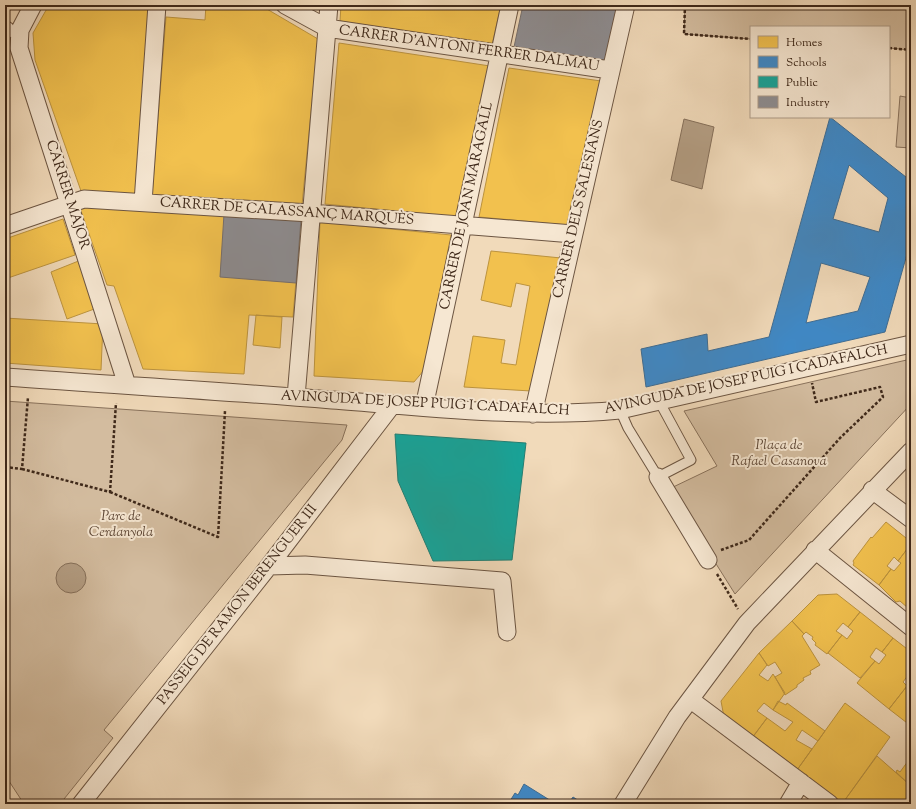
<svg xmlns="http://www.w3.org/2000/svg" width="916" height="809" font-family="'Sorts Mill Goudy',serif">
<rect width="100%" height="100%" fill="#f1daba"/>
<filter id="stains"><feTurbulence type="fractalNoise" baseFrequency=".005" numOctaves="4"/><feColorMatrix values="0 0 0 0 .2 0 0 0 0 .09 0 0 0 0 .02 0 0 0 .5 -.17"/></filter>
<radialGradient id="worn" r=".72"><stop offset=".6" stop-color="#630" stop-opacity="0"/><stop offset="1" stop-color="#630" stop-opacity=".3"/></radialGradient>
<path fill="#d3bc9f" stroke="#89725c" d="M685,5H911V50L889,48V27H751V39L684,34Z
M900,96L911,98V148L896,147Z
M911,359V404L735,594L669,489L717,466L684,411Z
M5,401L347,425L342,440L104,730L113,738L60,804H24L5,775Z"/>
<path fill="#b49e84" stroke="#856f5a" d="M684,119L714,127L702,189L671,180Z
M56 578a15 15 0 1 1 30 0a15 15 0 1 1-30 0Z"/>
<path fill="#f2c14e" stroke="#bc933e" d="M49,5H149L137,194L81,191L35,60L33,33Z
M206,5H260L318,39L302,205L152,195L166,17L205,20Z
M341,5H501L492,45L340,21Z
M339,43L490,66L456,217L325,204Z
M509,68L601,81L567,225L479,217Z
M85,204L301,219L293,317L249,315L244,374L143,369L114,286L107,285L80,208Z
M63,219L75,255L5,279V239Z
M320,222L451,235L424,370L414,382L314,376Z
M491,251L561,258L531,391L464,387L473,336L505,340L501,363L516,365L530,286L516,283L511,307L481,300Z
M81,260L97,308L67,319L51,272Z
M256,315L282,317L280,348L253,345Z
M5,318L103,324L101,370L5,363Z
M886,522L911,542V544L898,561L894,557L887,566L891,569L879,585L853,565L854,563L853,561L871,537L872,538Z
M911,544V604L908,608L900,601L896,602L879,585L891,569L894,571L901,563L898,561Z
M837,594L860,612L848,627L843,623L836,631L842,635L827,654L815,645L816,643L812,639L813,637L806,632L804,634L792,621L818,595Z
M860,612L893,638L882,652L876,648L870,657L875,661L860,678L828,653L842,635L847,639L853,631L848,627Z
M792,621L804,634L802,636L820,665L810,671L811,674L803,678L804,680L797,685V687L785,695L775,677L782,673L775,662L768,666L759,653Z
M893,638L911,652V676L909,674L903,682L907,686L889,709L857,683L875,661L879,664L886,655L882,652Z
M759,653L767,665L759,675L768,681L773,674L785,693L773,710L764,703L757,711L767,718L752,738L724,717L721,701Z
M907,686L911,689V726L889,709Z
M778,701L786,705L787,703L825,731L818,741L802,730L796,740L812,749L797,770L752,738L767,718L785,731L793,722L773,710Z
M845,703L890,737L842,804L797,770Z
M877,756L911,786V804H842Z
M911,757V786L896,772L897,770L900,772Z"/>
<path fill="#3f88c5" stroke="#3f6c92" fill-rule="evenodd" d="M830,117L911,181V240L885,332L646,387L641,349L707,334L708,351L769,337ZM849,165L888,198L879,232L833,219ZM821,263L870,277L858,311L806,323Z
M524,784L556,804H508L515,793L518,795Z
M573,797L584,804H568Z"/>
<path fill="#17a398" stroke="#237e72" d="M395,434L526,443L512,560L433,561L398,481Z"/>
<path fill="#8d8d92" stroke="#766f6e" d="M523,5H619L606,61L514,47Z
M224,214L301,219L296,283L220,277Z"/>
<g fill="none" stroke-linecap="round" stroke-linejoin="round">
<defs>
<path id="lane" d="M620,410L628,428L658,477L691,460L659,401"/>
<path id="street" d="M33,5L20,30L19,48L127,385
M285,5L327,28L610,70
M5,30H6
M143,202L157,5
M5,226L84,199L310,213L573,234
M5,377C114,385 223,391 332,400C428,407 524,419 620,410L911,344
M296,397L329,5
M424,407L510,5
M533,414L626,5
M658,477L708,560
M872,490L911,519
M815,550L911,627
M269,566L305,565L502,581L507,632
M691,700L830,804
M81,804L269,566L393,404
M623,804L677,717L747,623L911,451
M788,804L801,782"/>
</defs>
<use href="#lane" stroke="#6c5542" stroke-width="11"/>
<use href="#street" stroke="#6c5542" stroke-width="19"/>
<path stroke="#3f291a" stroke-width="2.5" stroke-dasharray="3 2" stroke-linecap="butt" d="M685,5L684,34L751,39
M889,48L911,50
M5,467L22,469L28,397
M22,469L110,492L116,403
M110,492L218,537L225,411
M721,550L749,540L840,438L883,397L880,387L816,402L812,383
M717,574L738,609"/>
<use href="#lane" stroke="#f6e7d2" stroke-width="9"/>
<use href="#street" stroke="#f6e7d2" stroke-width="17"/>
</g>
<g text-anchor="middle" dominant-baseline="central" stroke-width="4" stroke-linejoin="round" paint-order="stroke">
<g font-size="14" fill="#3f291a" stroke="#f6e7d2">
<text transform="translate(469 49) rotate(8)">CARRER D'ANTONI FERRER DALMAU</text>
<text transform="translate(67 195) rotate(72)">CARRER MAJOR</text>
<text transform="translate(467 206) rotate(-78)">CARRER DE JOAN MARAGALL</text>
<text transform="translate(579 209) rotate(-77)">CARRER DELS SALESIANS</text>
<text transform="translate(287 212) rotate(4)">CARRER DE CALASSANÇ MARQUÈS</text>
<text transform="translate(746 380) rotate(-12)">AVINGUDA DE JOSEP PUIG I CADAFALCH</text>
<text transform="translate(425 404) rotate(3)">AVINGUDA DE JOSEP PUIG I CADAFALCH</text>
<text transform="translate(238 605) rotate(-52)">PASSEIG DE RAMON BERENGUER III</text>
</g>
<g font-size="14" font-style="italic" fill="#5d4635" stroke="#f6e7d2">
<text x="779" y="446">Plaça de<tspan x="779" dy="16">Rafael Casanova</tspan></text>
<text x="121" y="517">Parc de<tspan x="121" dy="16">Cerdanyola</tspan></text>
</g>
</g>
<rect width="916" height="809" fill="none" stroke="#f1daba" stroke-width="20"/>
<rect x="6" y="6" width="904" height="797" fill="none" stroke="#3f291a" stroke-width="2"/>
<rect x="10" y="10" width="896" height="789" fill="none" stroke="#3f291a"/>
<rect x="750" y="26" width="140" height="92" fill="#f6e7d2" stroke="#ad9b88"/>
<rect x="758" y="36" width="20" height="12" fill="#f2c14e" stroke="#ad9b88"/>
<text x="786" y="46" font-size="12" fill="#3f291a">Homes</text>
<rect x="758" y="56" width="20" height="12" fill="#3f88c5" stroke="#ad9b88"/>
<text x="786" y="66" font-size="12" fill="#3f291a">Schools</text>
<rect x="758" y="76" width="20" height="12" fill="#17a398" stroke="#ad9b88"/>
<text x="786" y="86" font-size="12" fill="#3f291a">Public</text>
<rect x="758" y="96" width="20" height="12" fill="#8d8d92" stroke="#ad9b88"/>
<text x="786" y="106" font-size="12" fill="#3f291a">Industry</text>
<rect width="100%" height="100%" filter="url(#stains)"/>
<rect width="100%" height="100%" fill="url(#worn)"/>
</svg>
